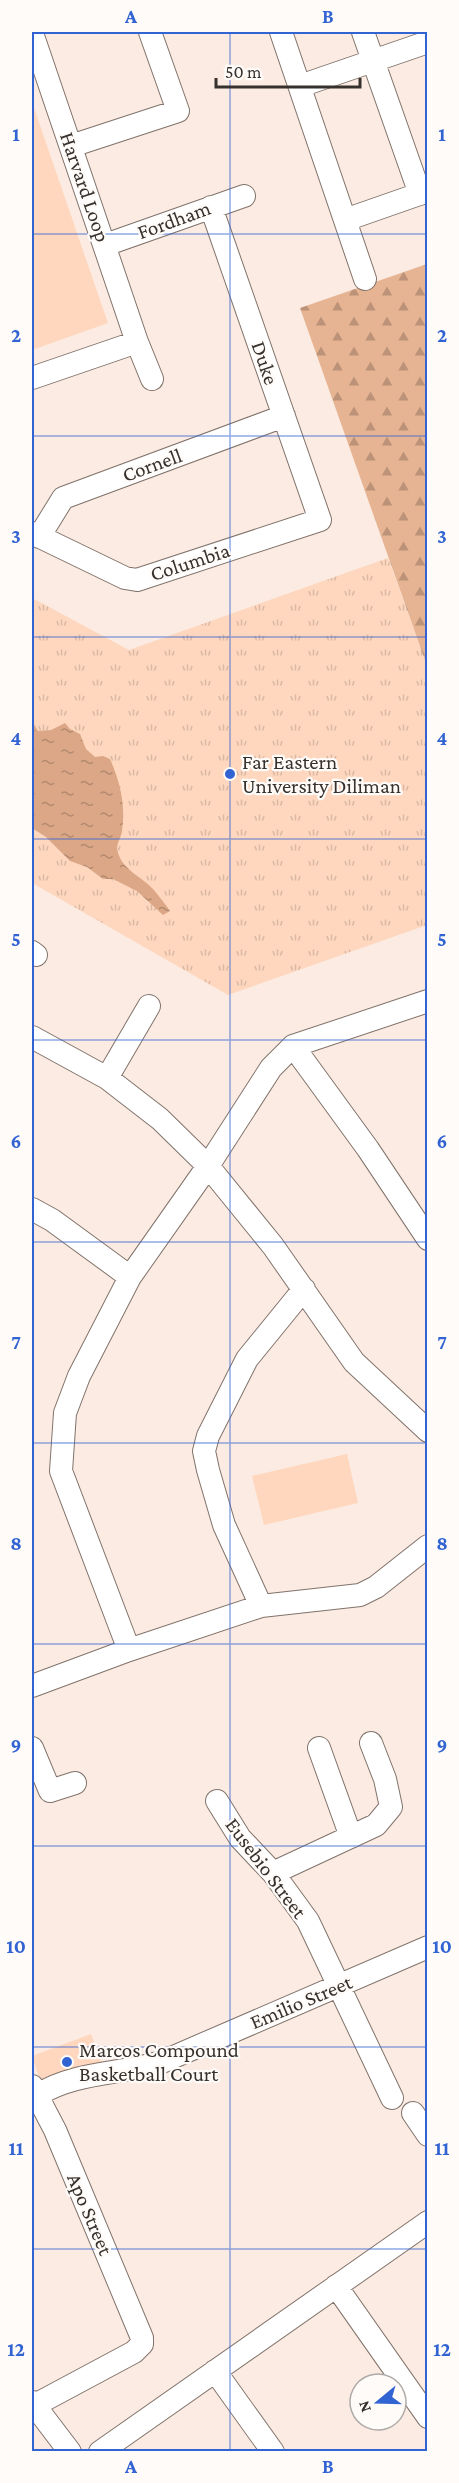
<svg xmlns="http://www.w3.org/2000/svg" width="459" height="2483" font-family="'Crimson Pro',serif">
<defs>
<pattern id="grass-tufts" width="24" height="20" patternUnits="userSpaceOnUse" patternTransform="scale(1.5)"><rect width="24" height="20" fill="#fed7be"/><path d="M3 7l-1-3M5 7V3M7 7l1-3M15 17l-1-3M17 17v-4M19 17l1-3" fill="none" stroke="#dab9a4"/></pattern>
<pattern id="forest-firs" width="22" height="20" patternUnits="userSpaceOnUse" patternTransform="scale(1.5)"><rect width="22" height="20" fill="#e7b493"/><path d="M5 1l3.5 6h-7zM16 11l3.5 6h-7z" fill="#bc9378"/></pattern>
<pattern id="water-ripples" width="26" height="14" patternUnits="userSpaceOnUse" patternTransform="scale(1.5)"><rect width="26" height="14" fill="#dba787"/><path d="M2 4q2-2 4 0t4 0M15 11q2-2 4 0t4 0" fill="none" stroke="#b2896f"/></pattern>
</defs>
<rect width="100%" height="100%" fill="#fbebe2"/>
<path fill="url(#grass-tufts)" d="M388,558L427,666V925L228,995L32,883V604L34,599L129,650Z"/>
<path fill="url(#forest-firs)" d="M427,264V666L300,308Z"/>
<path fill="#fed7be" d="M32,102L108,323L32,350Z
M347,1454L358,1503L264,1525L252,1476Z
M91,2034L102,2064L42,2087L32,2056Z"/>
<path fill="url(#water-ripples)" d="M32,698V721L38,731L51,730L65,723L70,729L80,734L86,749L95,757L103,756L110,759C120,781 126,806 122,831C121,839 115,844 118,853C124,871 141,876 153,889C159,896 165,904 170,911L163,915L137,891L113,879H103L87,867L70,861L46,837L32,828Z"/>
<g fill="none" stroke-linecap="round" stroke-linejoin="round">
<defs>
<path id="street" d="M281,32L365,279
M363,32L420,194
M32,33L137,342L152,379
M300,86L428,42
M71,146L178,111L150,32
M345,220L428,191
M105,245L244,196
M32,378L137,342
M32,533L125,578L137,580L320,520L211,207
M39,537L63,498L284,416
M32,952L36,955
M32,1037L107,1078L160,1119L208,1166L273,1246L354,1362L428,1431
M293,1046L368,1149L428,1239
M107,1078L149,1006
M32,1209L52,1220L130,1277
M304,1289L247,1359L208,1436L204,1451L208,1470L224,1525L261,1606L360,1595L376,1587L428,1546
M261,1606L129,1650L61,1471L65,1413L79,1376L130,1277L208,1166L271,1068L293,1046L428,1001
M32,1686L129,1650
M32,1748L50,1791L75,1783
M319,1748L351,1837
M217,1801L240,1838L273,1873L308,1921L392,2098
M273,1873L376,1825L391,1807L385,1779L371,1743
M32,2086L55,2130L142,2338V2344L134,2352L35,2405
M38,2095C73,2072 122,2074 162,2062L428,1947
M413,2113L428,2135
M336,2286L428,2417
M215,2371L273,2452
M32,2402L70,2452
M100,2452L428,2222"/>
</defs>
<use href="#street" stroke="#81736b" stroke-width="24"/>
<use href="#street" stroke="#fff" stroke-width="22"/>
</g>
<path fill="none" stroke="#3263d2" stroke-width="1.5" stroke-opacity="0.55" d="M230,32V2452M32,234H428M32,436H428M32,637H428M32,839H428M32,1040H428M32,1242H428M32,1443H428M32,1644H428M32,1846H428M32,2047H428M32,2249H428"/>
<g fill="#3263d2" stroke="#fefbf9" stroke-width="2">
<circle cx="230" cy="774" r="6"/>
<circle cx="67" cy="2062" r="6"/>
</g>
<g text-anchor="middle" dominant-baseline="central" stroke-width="4.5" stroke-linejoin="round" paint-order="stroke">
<g font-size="21" fill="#36312d" stroke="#fefbf9">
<text transform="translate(85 187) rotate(71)">Harvard Loop</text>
<text transform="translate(174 220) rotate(-20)">Fordham</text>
<text transform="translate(265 363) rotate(71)">Duke</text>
<text transform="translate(152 465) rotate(-20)">Cornell</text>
<text transform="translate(190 562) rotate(-18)">Columbia</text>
<text transform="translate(266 1868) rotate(53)">Eusebio Street</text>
<text transform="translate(301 2002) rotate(-23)">Emilio Street</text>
<text transform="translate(90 2214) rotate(67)">Apo Street</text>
</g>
<g font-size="21" fill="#36312d" stroke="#fefbf9" text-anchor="start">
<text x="242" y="762">Far Eastern<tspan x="242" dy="24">University Diliman</tspan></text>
<text x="79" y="2050">Marcos Compound<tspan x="79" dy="24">Basketball Court</tspan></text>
</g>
</g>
<rect width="459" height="2483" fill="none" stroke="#fefbf9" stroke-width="66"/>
<g transform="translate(378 2402) rotate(251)"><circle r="28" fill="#fefbf9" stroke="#aeaaa7" stroke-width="1.5"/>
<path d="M0-4.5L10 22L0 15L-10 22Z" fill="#3263d2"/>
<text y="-9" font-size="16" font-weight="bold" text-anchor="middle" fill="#36312d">N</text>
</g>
<path d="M216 78v9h144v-9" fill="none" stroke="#36312d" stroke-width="3"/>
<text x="225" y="78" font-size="18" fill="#36312d" stroke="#fefbf9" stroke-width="4.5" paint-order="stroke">50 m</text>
<rect x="33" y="33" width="393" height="2417" fill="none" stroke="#3263d2" stroke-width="2"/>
<g font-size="20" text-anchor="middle" font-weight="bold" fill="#3263d2">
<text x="131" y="23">A</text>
<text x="328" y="23">B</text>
<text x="16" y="141">1</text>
<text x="442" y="141">1</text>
<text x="16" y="342">2</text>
<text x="442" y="342">2</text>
<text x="16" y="543">3</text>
<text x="442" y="543">3</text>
<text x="16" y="745">4</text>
<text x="442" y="745">4</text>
<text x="16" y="946">5</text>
<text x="442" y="946">5</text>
<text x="16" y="1148">6</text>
<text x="442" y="1148">6</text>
<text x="16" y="1349">7</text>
<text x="442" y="1349">7</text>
<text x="16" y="1550">8</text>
<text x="442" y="1550">8</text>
<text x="16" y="1752">9</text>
<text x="442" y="1752">9</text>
<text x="16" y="1953">10</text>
<text x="442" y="1953">10</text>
<text x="16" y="2155">11</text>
<text x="442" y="2155">11</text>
<text x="16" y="2356">12</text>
<text x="442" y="2356">12</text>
<text x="131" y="2473">A</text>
<text x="328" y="2473">B</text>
</g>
</svg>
